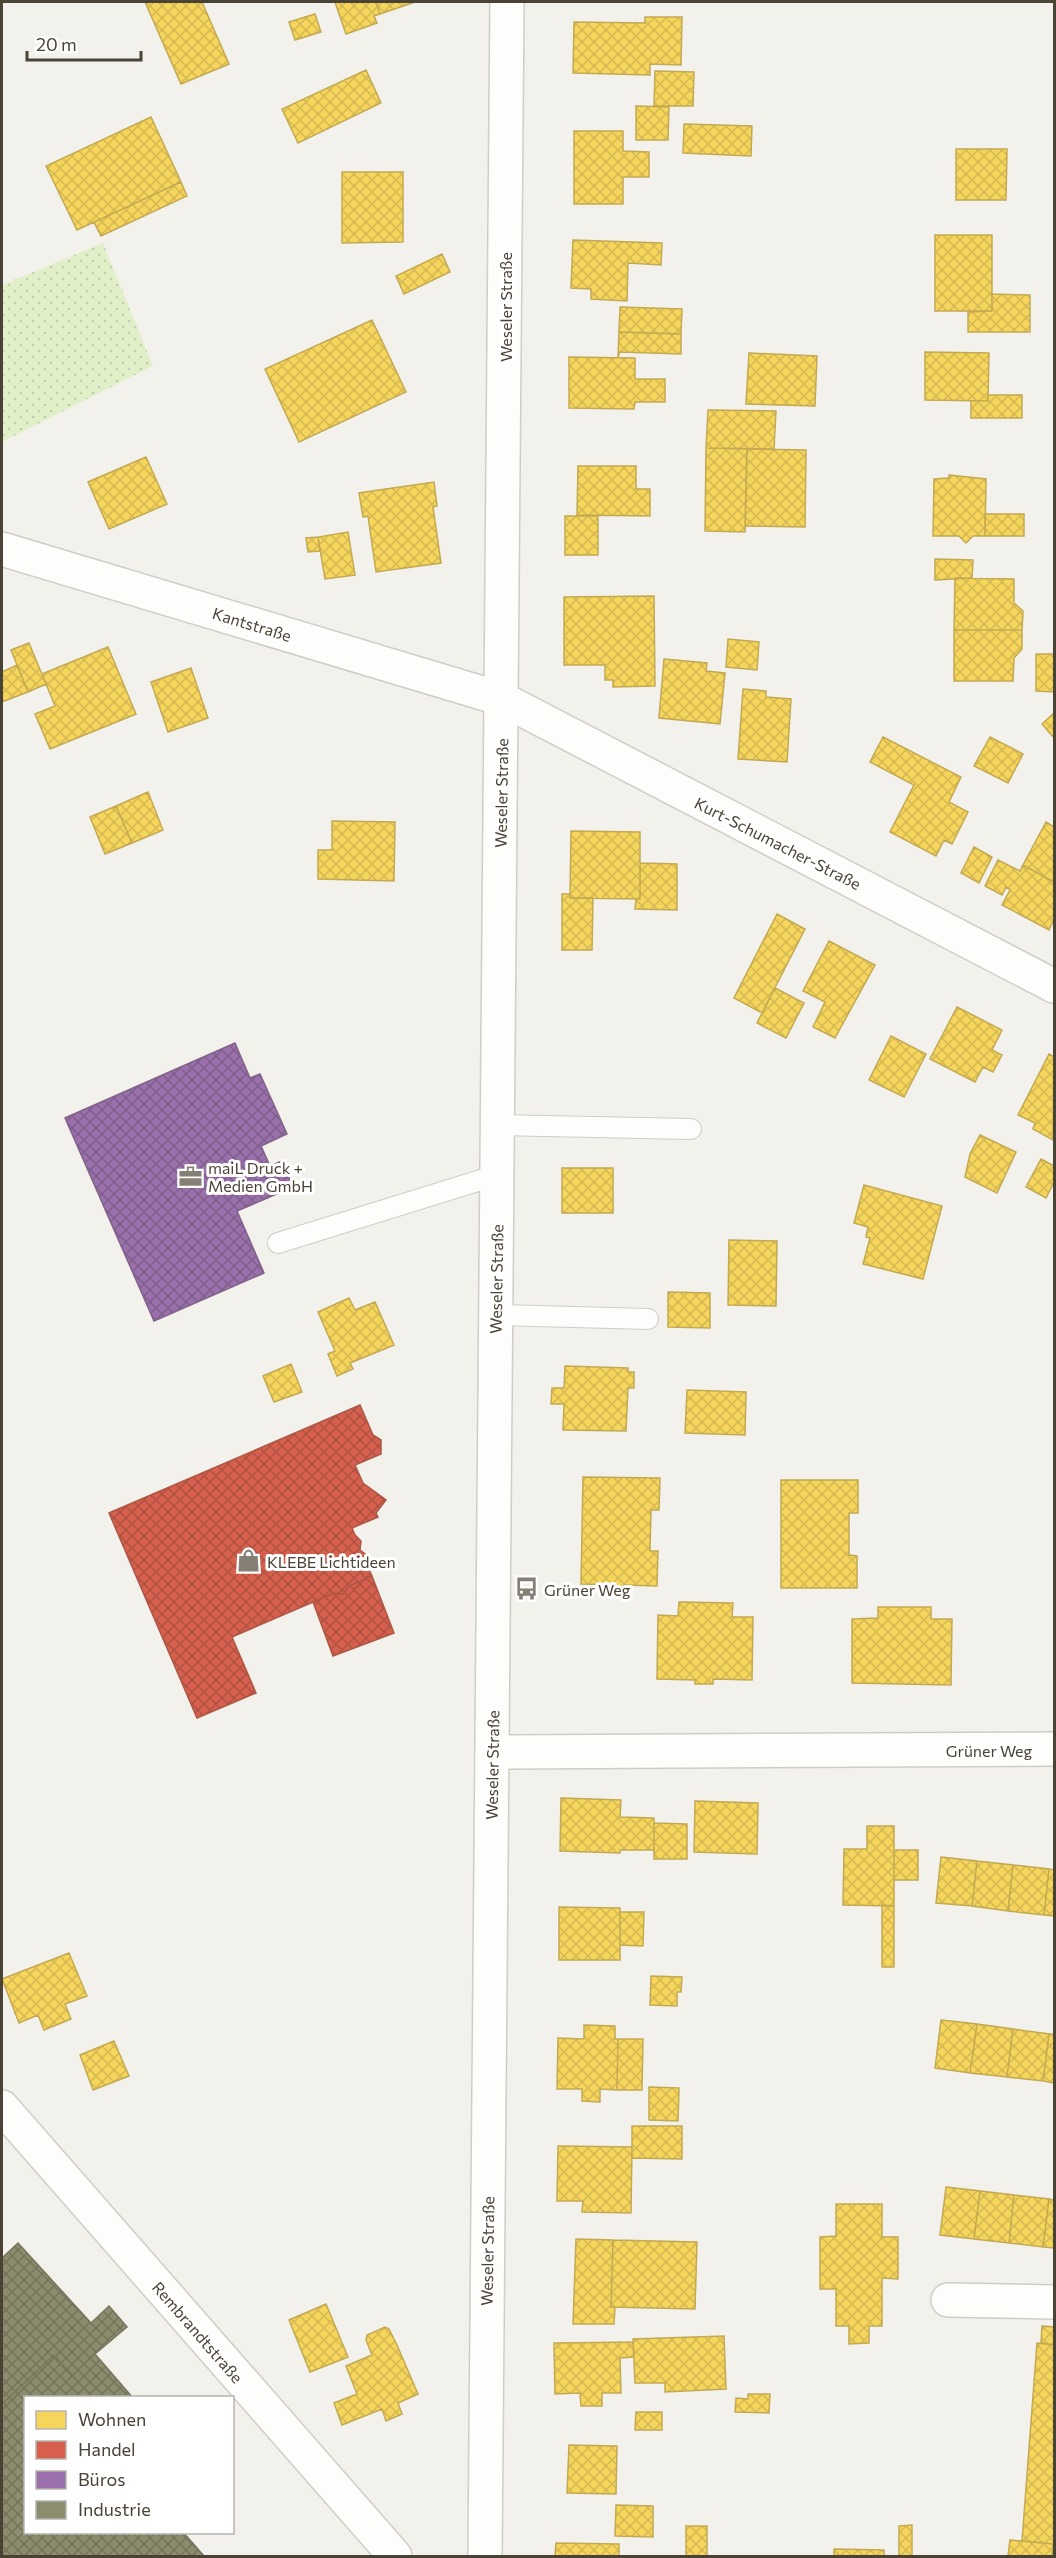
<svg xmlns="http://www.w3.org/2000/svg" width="1056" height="2558" font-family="Commissioner,sans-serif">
<defs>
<pattern id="grass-dots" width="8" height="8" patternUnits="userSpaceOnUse" patternTransform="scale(1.5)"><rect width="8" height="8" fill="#e2f0ca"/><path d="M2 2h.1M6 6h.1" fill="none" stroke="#c3cfae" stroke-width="1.8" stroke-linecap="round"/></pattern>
<pattern id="homes-cross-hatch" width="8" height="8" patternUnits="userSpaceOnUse" patternTransform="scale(1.5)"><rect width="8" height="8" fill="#f6d55c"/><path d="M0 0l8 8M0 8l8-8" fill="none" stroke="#d4b851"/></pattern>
<pattern id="shops-cross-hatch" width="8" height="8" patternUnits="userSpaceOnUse" patternTransform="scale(1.5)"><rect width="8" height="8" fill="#d6604d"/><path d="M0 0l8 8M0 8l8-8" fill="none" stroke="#b05141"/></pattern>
<pattern id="offices-cross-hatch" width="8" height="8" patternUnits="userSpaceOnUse" patternTransform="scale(1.5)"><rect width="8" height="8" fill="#9970ab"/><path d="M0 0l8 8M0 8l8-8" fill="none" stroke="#7f5e8c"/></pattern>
<pattern id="industry-cross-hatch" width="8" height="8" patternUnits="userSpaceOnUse" patternTransform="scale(1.5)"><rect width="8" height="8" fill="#8c8c6e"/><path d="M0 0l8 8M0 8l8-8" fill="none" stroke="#74745b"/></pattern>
</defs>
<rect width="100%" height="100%" fill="#f3f1ec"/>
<path fill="url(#grass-dots)" d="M103,243L153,366L2,442V285Z"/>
<path fill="url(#homes-cross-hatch)" stroke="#c3a951" stroke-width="1.5" d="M145,2H202L229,64L181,84Z
M335,2H376L380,14L374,16L377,23L346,34Z
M376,2H415L380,14Z
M315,14L321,32L295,40L289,22Z
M645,17H682L681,65L650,64V75L573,73L574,22L645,23Z
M366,70L381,103L298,143L282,109Z
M655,71L694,72L693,106H654Z
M636,106L669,107L668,140H636Z
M151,117L181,182L77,230L46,166Z
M684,124L752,126L751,156L683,153Z
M574,131H623V151L649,152V177H623V204H574Z
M956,149H1007L1006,200H956Z
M342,172H403V242L342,243Z
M181,182L187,196L101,236L94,222Z
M935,235H992V311H935Z
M573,240L662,243L661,265L628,263L627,301L591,299V289L571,288Z
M442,254L450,272L404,294L396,276Z
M992,294L1030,295V332H968V312L992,311Z
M620,307L682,309L681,334L619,332Z
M372,320L406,392L299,442L265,369Z
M619,332L681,334V354L620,352L618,357Z
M925,352L989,353L988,401L925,400Z
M749,353L817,356L815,406L746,404Z
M569,357L635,358V379H665V402H635L634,409L569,408Z
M988,395H1022V418H971V401H988Z
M708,410L776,411L774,449L706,448Z
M706,448L747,449L745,532L705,531Z
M747,449L806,450L805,527L745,526Z
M146,457L167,504L109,529L88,482Z
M578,466H636V489H650V516L577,515Z
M949,475L986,479L985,536H973L966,543L959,536H933L934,479L949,478Z
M434,482L437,506L433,507L441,563L376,572L368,516L363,517L359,493Z
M985,514H1024V536H985Z
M565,516H598V555H565Z
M348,532L355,575L325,579L318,537Z
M318,537L320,551L308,552L306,538Z
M935,559L973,560L972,578L935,580Z
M955,578L1014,579V603L1023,611L1022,630H954Z
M654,596L655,686L613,687V680H605V665H564V597Z
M954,630H1022V649L1014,658L1013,681H954Z
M728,639L759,642L757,670L726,667Z
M29,643L46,684L28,692L11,650Z
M108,647L136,714L50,749L35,714L55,706L42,674Z
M1036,654H1054V692L1036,691Z
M664,659L707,663L706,671L725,673L720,724L659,718Z
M17,665L28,692L2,702V672Z
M191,668L208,718L168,732L151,682Z
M743,689L766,691V697L791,699L787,762L738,759Z
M1054,713V738L1042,724Z
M883,737L961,777L949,802L968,812L952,844L944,840L936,856L890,832L914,785L870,762Z
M990,737L1023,754L1008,783L974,766Z
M148,792L163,830L132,843L116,806Z
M116,806L132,843L105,854L90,817Z
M332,821L395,822L394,881L318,879V850H332Z
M1046,822L1054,827V882L1023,865Z
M571,831L640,832V899L570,898Z
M974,847L992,857L979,883L961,873Z
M998,860L1020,871L1023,865L1054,882V919L1049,930L1002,905L1010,890L1006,887L1002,895L985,886Z
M640,863L677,864V910L635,909L636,899H640Z
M562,894H570V898H593L592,950H562Z
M777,914L805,929L762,1013L734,998Z
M829,941L875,965L835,1038L813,1027L825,1002L803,991Z
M775,988L804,1003L786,1038L757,1023Z
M957,1007L1002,1030L992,1050L1002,1055L993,1072L983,1067L975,1082L930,1059Z
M891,1036L926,1054L904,1097L869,1080Z
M1049,1054L1054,1057L1053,1140L1033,1129L1035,1123L1018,1115Z
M980,1135L1016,1152L997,1193L965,1177L970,1154Z
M1041,1159L1054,1166V1182L1046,1198L1026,1187Z
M562,1168H613V1213H562Z
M864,1185L942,1206L923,1279L863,1264L870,1238L866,1237L868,1227L854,1223Z
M729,1240L777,1241L776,1306L728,1305Z
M668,1292L710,1293V1328L668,1327Z
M349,1298L355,1310L375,1302L394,1345L350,1363L353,1369L337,1376L328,1354L335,1351L318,1312Z
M291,1364L302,1392L274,1402L263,1376Z
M565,1366L628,1368V1372H634V1388H628L626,1431L563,1430L564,1404H551L552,1388H564Z
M687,1390L746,1392L745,1435L685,1433Z
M583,1477L660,1478L659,1510H651L650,1551H658L657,1586L624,1585V1588H615V1585L581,1584Z
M781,1480H858V1513H849V1555L857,1556V1588H781Z
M679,1602L733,1603L732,1617H753L752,1680L713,1679V1684H695V1680L657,1679L658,1615L678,1616Z
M878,1607H931V1619H952L951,1685L852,1683V1619L878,1618Z
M561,1798L621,1800L620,1817L654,1818V1850H620V1853L560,1851Z
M695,1801L758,1803L757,1854L694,1852Z
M654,1823L687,1824V1859H654Z
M867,1826H894V1906L843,1905L844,1849H867Z
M894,1850H918V1880H894Z
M941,1857L977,1861L972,1906L936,1903Z
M977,1861L1013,1865L1008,1911L972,1906Z
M1013,1865L1049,1869L1044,1915L1008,1911Z
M1049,1869L1054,1870V1916L1044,1915Z
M882,1905L894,1906V1967H882Z
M559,1907L620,1908V1960H559Z
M620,1912H644L643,1946L620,1945Z
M69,1953L87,1996L65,2004L71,2019L44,2030L38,2015L19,2023L2,1979Z
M651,1976L682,1977L681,1992H677V2006L650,2005Z
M941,2020L977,2024L970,2073L935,2068Z
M977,2024L1013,2029L1007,2077L970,2073Z
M584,2025L615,2026V2039H618L617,2090L600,2089V2102L582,2101V2089H557L558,2038L584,2039Z
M1013,2029L1049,2034L1043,2081L1007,2077Z
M1049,2034H1054V2083L1043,2081Z
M618,2039H643L642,2090H617Z
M114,2041L129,2076L93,2090L80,2055Z
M649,2087L679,2088L678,2121L649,2120Z
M632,2126H682V2159L632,2158Z
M558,2146L632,2147L631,2213L582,2212L583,2201H557Z
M946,2187L980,2191L974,2239L940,2235Z
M980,2191L1014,2195L1009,2243L974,2239Z
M1014,2195L1049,2199L1043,2247L1009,2243Z
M1049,2199L1054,2200V2248L1043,2247Z
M836,2204H882V2237H898V2279L882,2278V2326H869V2343L849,2344V2326H836V2289H820V2237L836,2236Z
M576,2239L613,2240L611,2307H615L614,2324H573Z
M613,2240L697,2242L695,2309L611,2307Z
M326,2304L348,2357L310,2372L289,2320Z
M1042,2326L1054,2327V2345L1041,2343Z
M385,2327L389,2329L397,2345L418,2394L398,2403L402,2414L386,2421L382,2409L342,2425L334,2403L357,2394L346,2366L372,2355L366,2340L367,2335Z
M724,2336L726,2389L665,2392V2383H635L633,2339Z
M633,2342L634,2357L620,2358L621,2393H602V2406H581L580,2393L555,2394L554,2343Z
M1037,2343L1054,2345V2544L1022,2541Z
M748,2394H770L769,2413L735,2412L736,2398L748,2399Z
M636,2412H662V2430H635Z
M569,2445L617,2446L616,2494L567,2493Z
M616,2505L653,2506V2537L615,2536Z
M912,2525V2556H899V2526Z
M686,2526H707V2556H686Z
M1010,2540L1053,2544L1052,2556H1008Z
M556,2543L619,2544V2556H555Z
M834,2549L884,2550V2556H834Z"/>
<path fill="url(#shops-cross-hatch)" stroke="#ac5746" stroke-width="1.5" d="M360,1405L373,1435L381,1440V1454L355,1465L363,1483L386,1500L376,1513L378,1517L352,1528L355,1535L361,1541L360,1550L368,1556L367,1565L372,1576L349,1586L343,1594L334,1593L232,1637L256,1693L197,1718L109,1513Z
M372,1576L394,1633L333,1656L313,1602L334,1593L343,1594L349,1586Z"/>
<path fill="url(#offices-cross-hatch)" stroke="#826288" stroke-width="1.5" d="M235,1043L250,1078L260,1074L287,1134L261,1146L270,1166L282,1161L293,1187L237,1211L264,1273L154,1321L65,1118Z"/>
<path fill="url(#industry-cross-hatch)" stroke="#78765d" stroke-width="1.5" d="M18,2243L91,2323L109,2306L127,2327L95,2354L133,2398H93L54,2355L2,2404V2258Z
M54,2355L93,2398H26V2532H183L204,2556H2V2404Z"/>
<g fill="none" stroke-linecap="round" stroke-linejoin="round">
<defs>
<path id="service" d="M498,1125L691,1129
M278,1243L497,1175
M496,1315L648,1319"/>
<path id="minor" d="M2,549L502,699
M492,1752L1054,1749
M2,2107L395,2556
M948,2300L1054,2302"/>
<path id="tertiary" d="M502,699L1054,986
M485,2556L507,2"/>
</defs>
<use href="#service" stroke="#d0cdc8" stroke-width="22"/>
<use href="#minor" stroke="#d0cdc8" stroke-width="36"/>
<use href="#tertiary" stroke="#d0cdc8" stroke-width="36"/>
<use href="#service" stroke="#fdfdfc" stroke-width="20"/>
<use href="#minor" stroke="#fdfdfc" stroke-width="33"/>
<use href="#tertiary" stroke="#fdfdfc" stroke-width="33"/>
</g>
<defs>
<symbol id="office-bare" viewBox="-9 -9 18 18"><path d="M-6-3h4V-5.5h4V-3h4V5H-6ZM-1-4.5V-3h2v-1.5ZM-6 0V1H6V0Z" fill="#867f76" stroke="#fff" stroke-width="2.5" paint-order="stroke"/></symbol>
<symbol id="shop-bare" viewBox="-9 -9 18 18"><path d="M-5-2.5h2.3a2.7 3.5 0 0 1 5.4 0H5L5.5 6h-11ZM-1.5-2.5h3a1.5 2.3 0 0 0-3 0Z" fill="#867f76" stroke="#fff" stroke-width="2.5" paint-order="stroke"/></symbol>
<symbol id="bus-bare" viewBox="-9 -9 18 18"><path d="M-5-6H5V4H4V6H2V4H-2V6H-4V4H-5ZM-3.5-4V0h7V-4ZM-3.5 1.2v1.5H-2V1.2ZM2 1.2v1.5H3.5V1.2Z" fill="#867f76" stroke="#fff" stroke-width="2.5" paint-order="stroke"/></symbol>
</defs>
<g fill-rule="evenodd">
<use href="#office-bare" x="174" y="1160" width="33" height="33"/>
<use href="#shop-bare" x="232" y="1544" width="33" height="33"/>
<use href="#bus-bare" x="510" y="1572" width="33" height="33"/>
</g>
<g text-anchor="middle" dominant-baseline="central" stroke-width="6" stroke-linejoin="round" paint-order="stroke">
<g font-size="16" fill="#4b4236" stroke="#fff">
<text transform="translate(505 307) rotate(-90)">Weseler Straße</text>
<text transform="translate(252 624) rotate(17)">Kantstraße</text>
<text transform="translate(501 793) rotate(-89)">Weseler Straße</text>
<text transform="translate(778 843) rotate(27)">Kurt-Schumacher-Straße</text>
<text transform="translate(496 1279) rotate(-89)">Weseler Straße</text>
<text x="989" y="1750">Grüner Weg</text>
<text transform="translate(492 1765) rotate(-89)">Weseler Straße</text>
<text transform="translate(487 2251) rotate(-89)">Weseler Straße</text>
<text transform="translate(198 2332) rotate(49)">Rembrandtstraße</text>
</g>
<g font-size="16" fill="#4b4236" stroke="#fff" text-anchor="start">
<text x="208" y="1167">maiL Druck +<tspan x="208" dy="18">Medien GmbH</tspan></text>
<text x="267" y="1561">KLEBE Lichtideen</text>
<text x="544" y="1589">Grüner Weg</text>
</g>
</g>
<rect width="1056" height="2558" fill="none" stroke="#4b4236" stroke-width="6"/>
<rect x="24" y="2396" width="210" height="138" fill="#ffffff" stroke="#b7b3af" stroke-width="1.5"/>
<rect x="36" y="2411" width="30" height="18" fill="#f6d55c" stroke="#b7b3af" stroke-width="1.5"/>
<text x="78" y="2426" font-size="18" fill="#4b4236">Wohnen</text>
<rect x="36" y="2441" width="30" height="18" fill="#d6604d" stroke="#b7b3af" stroke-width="1.5"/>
<text x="78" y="2456" font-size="18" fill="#4b4236">Handel</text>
<rect x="36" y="2471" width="30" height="18" fill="#9970ab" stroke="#b7b3af" stroke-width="1.5"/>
<text x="78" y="2486" font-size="18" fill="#4b4236">Büros</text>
<rect x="36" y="2501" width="30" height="18" fill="#8c8c6e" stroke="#b7b3af" stroke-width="1.5"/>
<text x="78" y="2516" font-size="18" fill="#4b4236">Industrie</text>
<path d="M27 51v9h114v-9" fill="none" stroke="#4b4236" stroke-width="3"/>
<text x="36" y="51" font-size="18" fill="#4b4236" stroke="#ffffff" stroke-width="4.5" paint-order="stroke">20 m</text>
</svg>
